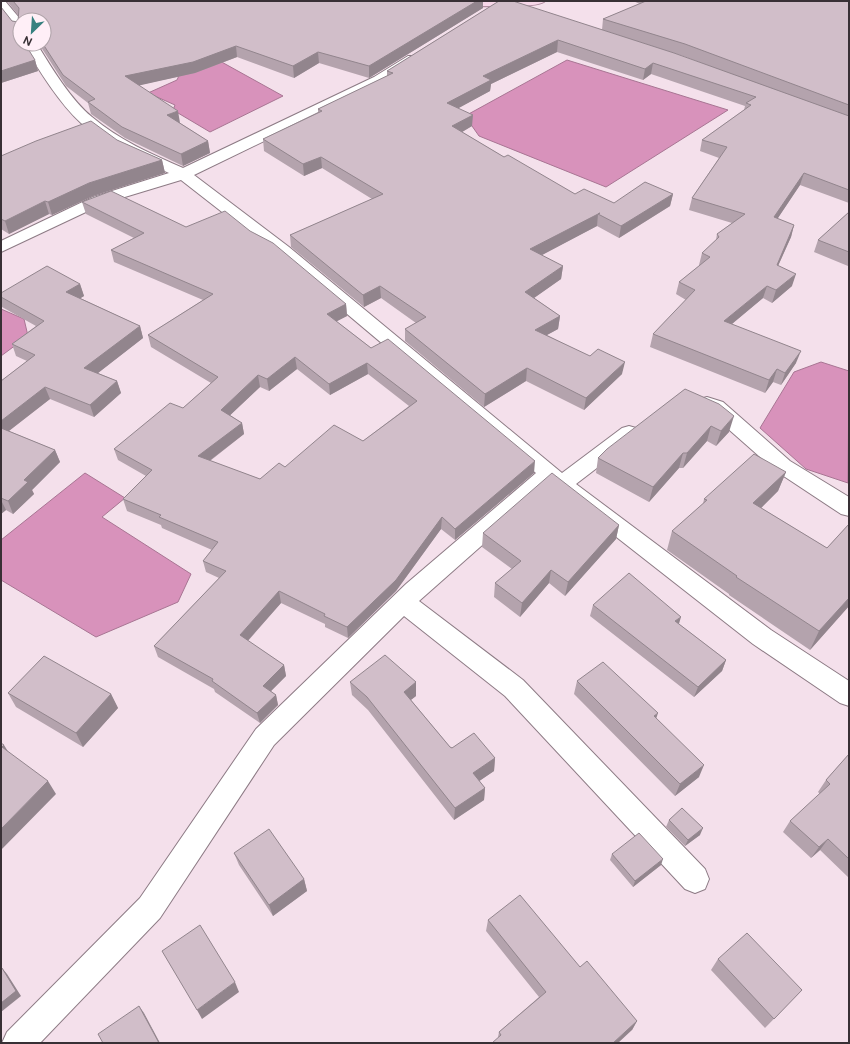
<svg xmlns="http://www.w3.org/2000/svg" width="850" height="1044" font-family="'Public Sans',sans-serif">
<rect width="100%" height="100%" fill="#f4e0eb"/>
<path fill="#d892bb" stroke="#a87593" d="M218,60L283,96L210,132L173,110L175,105L148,93L177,80L181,71Z
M567,60L728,110L606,187L479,136L465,116Z
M1,309L24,319L28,336L1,356Z
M821,362L849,371L848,483L806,469L760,428L794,372Z
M85,473L125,498L102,517L191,574L178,602L96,637L1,580V540Z"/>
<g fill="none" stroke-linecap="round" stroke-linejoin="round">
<defs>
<path id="minor" d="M1,1H5L21,20L20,32L16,31L1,11Z
M23,44H37C51,67 71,100 92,117C119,140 151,154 183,168L374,77L408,56H418L420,59L418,62L384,83L194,175L289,247L562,473L622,428L629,426L636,428L639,433L636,438L576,484L771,630L849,681V706L840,703L753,644L550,485L419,601L523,680L705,869L709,879L705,889L695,893L685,889L505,696L404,616L274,745L160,918L40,1043H2L7,1032L140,898L256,729L406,584L536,473L277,255L181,180L105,203L1,252V241L93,197L169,173C138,159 107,146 81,123C59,103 39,70 23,44Z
M707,397L723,402L790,461L849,497V516L841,514L776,471L709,412L700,409L697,404L700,399Z"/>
<path id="major" d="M435,1H545C539,10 456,5 441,5Z"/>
</defs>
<use href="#minor" stroke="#8d7b85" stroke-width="2"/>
<use href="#major" stroke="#b08ca0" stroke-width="2"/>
<use href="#minor" fill="#fff" fill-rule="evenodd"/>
<use href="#major" fill="#f7d7e9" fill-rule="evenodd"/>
</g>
<path fill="#b4a3ad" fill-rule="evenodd" d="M7,1H483V8L369,78L319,63L294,78L237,57L195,73L139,85L180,123L208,141L210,153L183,166L125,138L91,114L88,103L66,86L39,44H44V20H20V44L35,60L38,71L1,83V7L12,21L18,22V15Z
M499,1L749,81L683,56L602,30L603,19L640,4L633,1H849V203L800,185L777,219L794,225L791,237L778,266L792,286L772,303L763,298L732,324L796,363L781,385L773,382L765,393L650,347L653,334L686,300L676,294L679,282L699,266V265L702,253L716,240L717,234L732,223L689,210L692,198L719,158L700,151L702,140L744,110L745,106L651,74L643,80L557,52L491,84L490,91L458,108L472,126L462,132L504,157L575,194L614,203L673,194L670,206L619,238L597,226L541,255L563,266L561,279L534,298L560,316L558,329L547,335L622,374L584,410L526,381L484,407L405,341V329L416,323L381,298L364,307L291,247L290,235L372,199L322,168L304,176L264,151L263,139L318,112V109L387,76V71Z
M117,140L162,160L165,173L93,196L52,215L49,214L9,234L1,229V156Z
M82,202L186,227L346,304L347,316L336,321L534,473L455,540L441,529L396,591L348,638L325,627V624L281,603L248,641L284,665L286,676L271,691L276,695L278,705L260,723L215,692L214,689L158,657L154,646L219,578L206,572L203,561L212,550L162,528L161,525L127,511L123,499L146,476L118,460L114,449L183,408L211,383L151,347L148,335L203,300L114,262L111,250L134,238L86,214ZM297,369L330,395L368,374L409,406L363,441L260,479L210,461L244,434L242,423L230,415L260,387L269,391Z
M849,212V264L848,266L814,252L818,240Z
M80,284L84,296L80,298L140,326L143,338L98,373L117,381L121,393L94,417L50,399L9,431L55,450L60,462L32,490L34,494L13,514L6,510L1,514V381L27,361L16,356L12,344L36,326L2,307L1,304V293Z
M685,389L729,432L716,446L707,441L683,468H679L649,502L596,473L598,458Z
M786,472L778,491L761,508L827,548L849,524V606L810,650L729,595V594L667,550L672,531L703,504L704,499Z
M619,525L616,539L565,596L549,583L520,617L494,597L495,583L512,569L482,547L483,533Z
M593,605L679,624L726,660L722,671L694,697L590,616Z
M577,681L656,718L699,777L675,796L574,694Z
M350,682H416V696L411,700L450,747L495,758L494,771L479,781L485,788L484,800L454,820L368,710L352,695Z
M8,693L111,694L118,708L83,747L16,707Z
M849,754V878L820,850L811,858L783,832L790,821L820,794L818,792L826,780Z
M669,820L700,835L685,846L666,827Z
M234,853L304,879L307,891L273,916L239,865Z
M612,854L661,865L633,887L610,860Z
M488,920L580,967L637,1021L632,1030L498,1037L499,1032L539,997L486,931Z
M718,959L802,990L765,1028L711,970Z"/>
<path fill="#92858d" d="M477,1H483V8L369,78V66Z
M558,40L557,52L491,84L490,91L446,115L447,103L483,76Z
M236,46L237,57L195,73L128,88L125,76Z
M318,52L319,63L294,78L293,66Z
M35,60L38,71L1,83V71Z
M653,63L651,74L643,80L645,69Z
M178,111L180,123L170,127L167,115Z
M473,115L472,126L452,138V126Z
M208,141L210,153L183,166L181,154Z
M321,157L322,168L304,176L303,164Z
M162,160L165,173L93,196L52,215L48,202L89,183Z
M804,173L800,185L770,230L774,217Z
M673,194L670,206L619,238L621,226Z
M45,201L49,214L9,234L5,221Z
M598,214L597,226L529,262L530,249Z
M794,225L791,237L773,277L777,265Z
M563,266L561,279L524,305L525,292Z
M796,274L792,286L772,303L776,290Z
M80,284L84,296L70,305L66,292Z
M380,286L381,298L364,307L363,295Z
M767,286L763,298L721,333L724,321Z
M346,304L347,316L328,326L327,314Z
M560,316L558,329L534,342L535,330Z
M140,326L143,338L89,380L84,368Z
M801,351L796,363L781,385L785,373Z
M295,357L297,369L269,391L267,379Z
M625,362L622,374L584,410L586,398Z
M367,363L368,374L330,395L329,384Z
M527,368L526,381L484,407L485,394Z
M777,369L773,382L765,393L769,380Z
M258,375L260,387L223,422L221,410Z
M117,381L121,393L94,417L90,405Z
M45,387L50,399L1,437V421Z
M734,416L729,432L716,446L721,431Z
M242,423L244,434L200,468L198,456Z
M711,426L707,441L683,468L687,453Z
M55,450L60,462L32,490L34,494L13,514L8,501L24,480Z
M683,453L679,468L649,502L653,487Z
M535,461L534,473L455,540V529Z
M786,472L778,491L747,522L753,503Z
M1,500L6,510L1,514Z
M442,517L441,529L396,591L348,638L347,627Z
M619,525L616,539L565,596L568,582Z
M551,570L549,583L520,617L522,603Z
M279,591L281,603L243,646L240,635Z
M849,598V606L810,650L819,631Z
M681,617L678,627L675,621Z
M726,660L722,671L694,697L698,687Z
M284,665L286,676L266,696L263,686Z
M416,682V696L404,705V692Z
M111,694L118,708L83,747L76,733Z
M276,695L278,705L260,723L257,713Z
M658,713L654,725V716Z
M4,745L12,758L2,747Z
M495,758L494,771L472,786L473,773Z
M704,765L699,777L675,796L680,784Z
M48,781L56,794L1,850V829Z
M485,788L484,800L454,820L455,808Z
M703,828L700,835L685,846L688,840Z
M828,839L820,850L811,858L819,847Z
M663,859L661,865L633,887L635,881Z
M304,879L307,891L273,916L269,905Z
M2,968L7,974L21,996L1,1012Z
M235,982L239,992L202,1019L197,1010Z
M139,1006L144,1013L160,1043H159Z
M637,1021L632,1030L618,1043H613Z"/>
<path fill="#d1bec9" stroke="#92858d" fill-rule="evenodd" d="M13,1H477L369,66L318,52L293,66L236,46L193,62L125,76L178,111L167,115L208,141L181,154L122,127L88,102L95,99L63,75L43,44H44V20H20V33H18L20,36V44H25L35,60L1,71V7L12,21L18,22L19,8Z
M499,1H513L674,53L849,116V190L804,173L774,217L794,225L777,265L796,274L776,290L767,286L724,321L801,351L785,373L777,369L769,380L653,334L695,290L679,282L710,257L702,253L719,237L717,234L745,214L692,198L727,147L702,140L751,105L746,103L756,97L653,63L645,69L558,40L483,76L491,80L447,103L473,115L452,126L504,157L508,155L575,194L584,189L614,203L645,182L673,194L621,226L598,214L600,213L530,249L563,266L525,292L560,316L535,330L590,356L598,349L625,362L586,398L527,368L485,394L405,329L426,317L380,286L363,295L290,235L383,194L321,157L303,164L263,139L322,111L318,109L393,73L387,71Z
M646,1H849V105L685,44L603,19Z
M91,121L117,140L162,160L89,183L48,202L45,201L5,221L1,219V156L36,141Z
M111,191L186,227L225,211L250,231L273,243L346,304L327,314L371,348L388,339L535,461L455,529L442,517L396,580L347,627L324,616L325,614L279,591L240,635L284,665L263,686L276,695L257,713L212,681L213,679L154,646L226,571L203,561L218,542L159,517L161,515L123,499L152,470L114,449L170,403L183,408L218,377L148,335L213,294L111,250L144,233L82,202ZM295,357L329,384L367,363L417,401L363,441L334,425L285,467L279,463L260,479L198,456L242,423L221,410L258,375L267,379Z
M849,212V252L818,240Z
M47,266L80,284L66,292L140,326L84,368L117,381L90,405L45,387L1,421V381L35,355L12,344L44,321L1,297V293Z
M685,389L719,404L734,416L721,431L711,426L687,453H683L653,487L598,458L607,449Z
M1,428L55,450L24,480L28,482L8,501L1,498Z
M754,454L786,472L753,503L827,548L849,524V598L819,631L736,577L737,576L672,531L707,500L704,499Z
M552,473L619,525L568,582L551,570L522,603L495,583L521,561L483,533Z
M629,573L681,617L675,621L726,660L698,687L593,605Z
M385,655L416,682L404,692L450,747L452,748L474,733L495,758L473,773L485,788L455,808L367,697L350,682Z
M44,656L111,694L76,733L8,693Z
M603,662L658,713L654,716L704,765L680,784L577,681Z
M1,743L4,745L2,747L48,781L1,829Z
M849,754V859L828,839L819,847L790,821L830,784L826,780Z
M682,808L703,828L688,840L669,820Z
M269,829L304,879L269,905L234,853Z
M639,833L663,859L635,881L612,854Z
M520,895L580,967L587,961L637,1021L613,1043H492L501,1035L499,1032L546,992L488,920Z
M200,925L235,982L197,1010L162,951Z
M747,933L802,990L774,1019L718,959Z
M2,968L16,991L1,1003V969Z
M139,1006L159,1043H103L98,1034Z"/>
<rect width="850" height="1044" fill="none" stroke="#383035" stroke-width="4"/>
<g transform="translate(32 32) rotate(205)"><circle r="19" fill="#ffeff7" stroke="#afa3a9"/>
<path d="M0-3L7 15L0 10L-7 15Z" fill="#37807f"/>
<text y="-6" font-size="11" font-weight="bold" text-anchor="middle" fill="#383035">N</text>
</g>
</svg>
